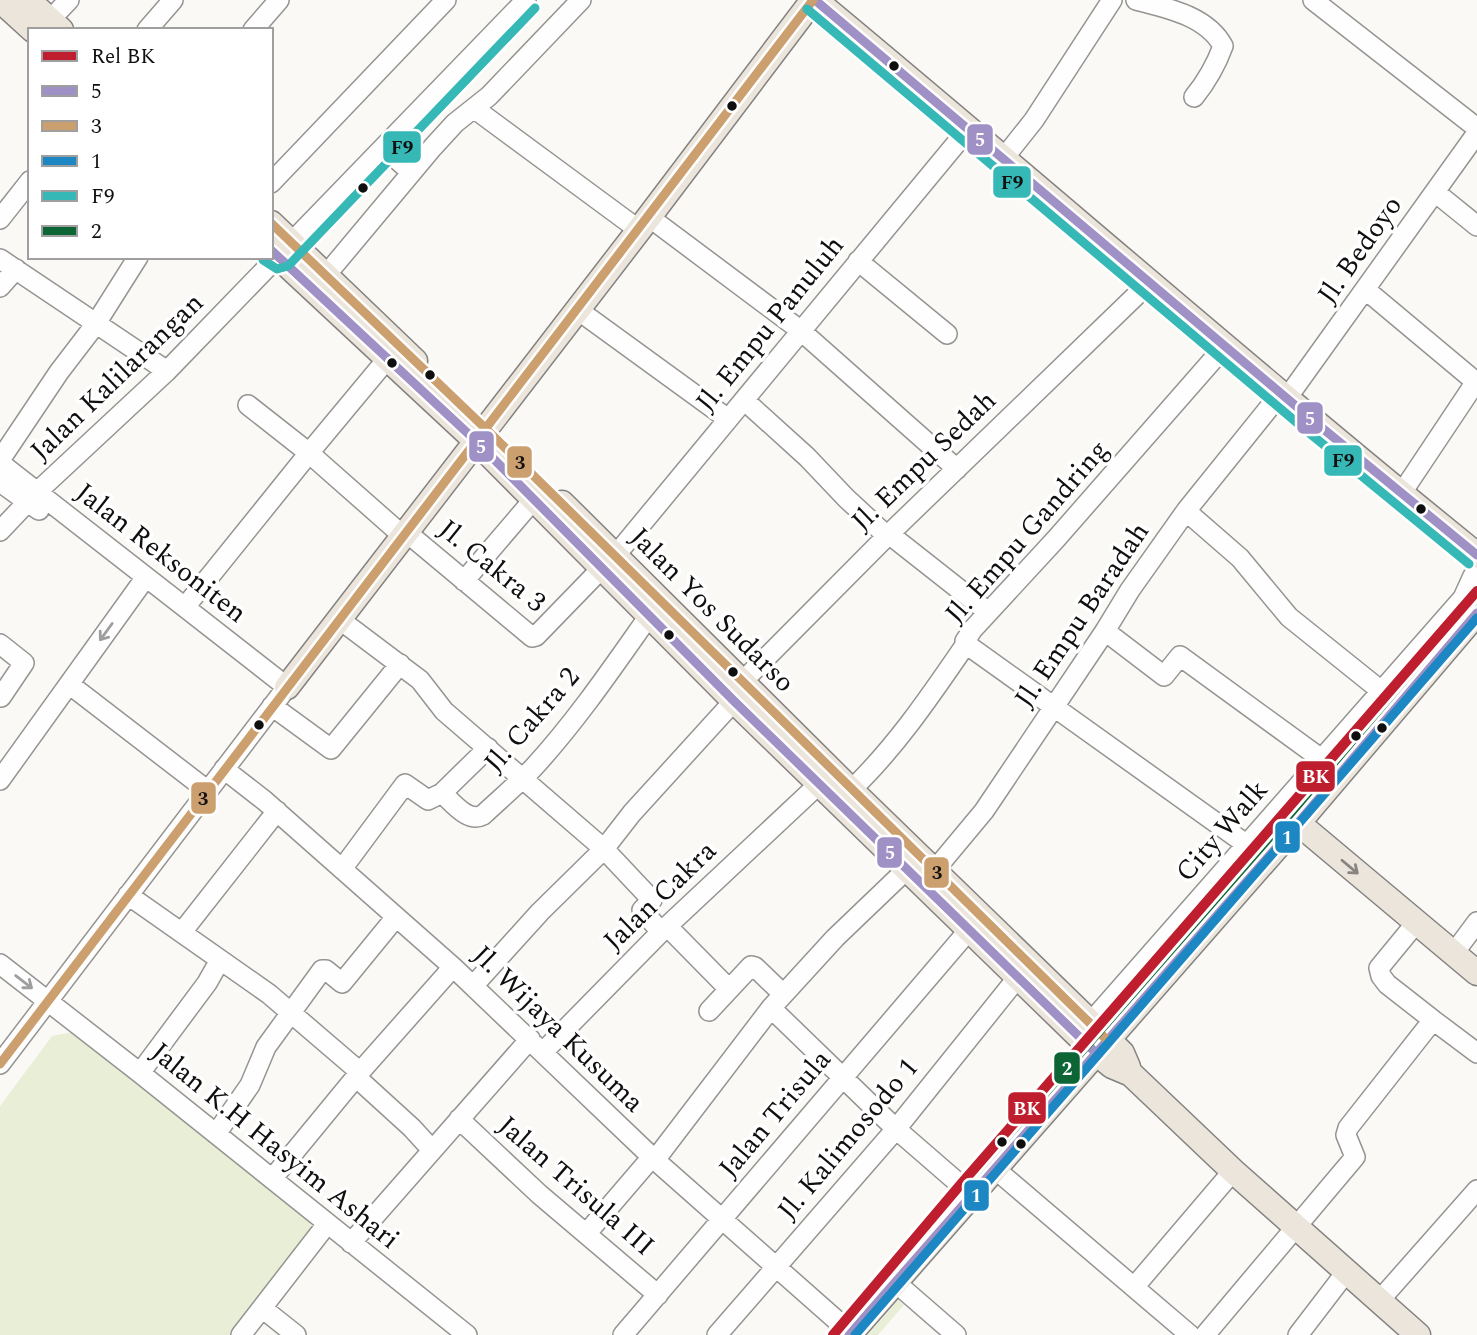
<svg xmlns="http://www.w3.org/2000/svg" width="1477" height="1335" font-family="Spectral,serif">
<rect width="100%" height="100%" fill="#fbf9f5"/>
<path fill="#e9efd7" d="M73,1032L309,1213L313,1241L237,1335H0V1106L52,1036Z
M898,1300L904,1305L878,1335H868Z"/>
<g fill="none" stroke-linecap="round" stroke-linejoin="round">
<defs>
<path id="minor" d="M1136,0C1167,8 1207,16 1223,46C1216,65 1207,81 1194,97
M1313,0L1477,128
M50,20L69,0
M147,30L173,0
M253,30L279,0
M475,109L639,230
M384,148L411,172
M1003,159L1034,120L1112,0
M271,183L446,0
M1435,192L1477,226
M649,217L800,330L957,469
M0,219L30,181
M0,259L167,371
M858,261L947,334
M326,275L433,147L455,123L489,96L581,0
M0,287L16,269
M1366,290L1476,382
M578,310L728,419
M388,358L309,453L402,535
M1287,398L1477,133
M744,400L807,457L846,498L887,536
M0,460L59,372L95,325L138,257
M0,463L287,687L0,1064
M0,482L39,510
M1401,494L1477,380
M1186,511L1240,558L1289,617L1390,698
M0,531L37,492L167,371L526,0
M405,531L532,637L536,636L602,568
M889,534L988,612
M615,556L969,128
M464,581L534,499
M185,607L309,453L248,405
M339,619L420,680L444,711L604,849L652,900L642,910L661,932
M1105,631L1164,676L1180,656L1331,766
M0,644L24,663L1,697
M966,644L1257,852
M742,682L887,536L1149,283
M69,684L208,791
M272,706L331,749L400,664
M224,769L265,801L453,967L655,1160L851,1333
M0,780L146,577
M851,790C896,747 931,695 966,644L965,641L973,629L1056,539L1225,346
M442,793C453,803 468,823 483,815C500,799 518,784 534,767C577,720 613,667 649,616
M342,869L405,784L428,800L442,793L488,748
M934,871L984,811L1105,631L1130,590L1186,511L1281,393
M128,895L269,994L360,1072
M1416,923L1379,968L1381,976L1387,984L1433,1020
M667,926L728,988
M182,932L277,811
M1454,953L1477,922
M0,964L140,1073L467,1335
M473,986L540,912L604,849L632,813L734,701
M771,1008L896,1129L971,1194
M709,1011L751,966L755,967L783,994
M1090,1023L1463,598L1473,576
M543,1052L661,932L819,784
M140,1073L207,983L220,960
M356,1077L412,1128L432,1150
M459,1119L539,1194L658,1295
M216,1134L250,1085L266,1047L322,970H326L342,983L396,917
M655,1160L771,1008L835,938L906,870
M994,1168L1190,1335
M272,1179L360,1072L453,967
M586,1234L652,1157
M351,1243L530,1039
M895,1282L956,1335
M1135,1286L1233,1171
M1379,1301L1477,1190
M262,1308L296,1335
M241,1335L327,1224
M623,1335L969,930
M717,1335L896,1129L1018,977
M1205,1335L1355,1157L1346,1135L1348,1128L1433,1020L1477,1053
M1298,1335L1347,1271"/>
<path id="major" d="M0,0L33,30
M28,0L61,30
M815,0C1037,184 1253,374 1477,555
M271,223L415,361
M271,250L475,440L734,701L1096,1053L1112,1066L1131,1074L1233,1171L1418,1335
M562,503L851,790L1122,1053L1128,1067
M287,687L639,230L813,0
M1298,823L1477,973
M849,1335L1298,823L1477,613"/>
</defs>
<use href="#minor" stroke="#959493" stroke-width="22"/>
<use href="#major" stroke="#838280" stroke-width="27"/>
<use href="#minor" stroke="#fefefe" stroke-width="19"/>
<use href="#major" stroke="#ebe5dc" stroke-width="24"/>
<defs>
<path id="bus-1" d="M815,0L1310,418L1477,555
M271,250L475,440L734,701L1096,1053
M849,1335L1298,823L1477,613"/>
<path id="bus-2" d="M271,223L485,428L1108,1041
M0,1064L813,0"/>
<path id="bus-3" d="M855,1335L1477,618"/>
<path id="bus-4" d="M807,9L1302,427L1469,564
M263,260L277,269L288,266L535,8"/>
<path id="bus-5" d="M840,1327L1289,815L1468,605"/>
</defs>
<use href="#bus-1" stroke="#fff" stroke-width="14"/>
<use href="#bus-2" stroke="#fff" stroke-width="14"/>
<use href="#bus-3" stroke="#fff" stroke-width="14"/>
<use href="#bus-4" stroke="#fff" stroke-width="14"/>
<use href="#bus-5" stroke="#fff" stroke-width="14"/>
<use href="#bus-1" stroke="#9f91c5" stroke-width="9"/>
<use href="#bus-2" stroke="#cc9f6e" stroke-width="9"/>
<use href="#bus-3" stroke="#1d87c4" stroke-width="9"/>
<use href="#bus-4" stroke="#35b8b6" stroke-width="9"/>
<use href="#bus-5" stroke="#0d6535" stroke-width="9"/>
<defs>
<path id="rail-1" d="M833,1335L961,1184L1477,591"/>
</defs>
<use href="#rail-1" stroke="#fff" stroke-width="16"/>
<use href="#rail-1" stroke="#be1e2d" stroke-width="10"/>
</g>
<defs><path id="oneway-shaft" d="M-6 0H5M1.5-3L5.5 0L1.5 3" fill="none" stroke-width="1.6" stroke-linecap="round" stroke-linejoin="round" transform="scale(1.75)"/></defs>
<g stroke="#9e9e9e">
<use href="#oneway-shaft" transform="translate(106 632) rotate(126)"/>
<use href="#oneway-shaft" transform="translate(24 982) rotate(38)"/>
</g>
<use stroke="#888580" href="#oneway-shaft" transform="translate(1350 867) rotate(40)"/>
<g fill="#0f0f0f" stroke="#fff" stroke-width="2.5">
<circle cx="894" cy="66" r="6"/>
<circle cx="732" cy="106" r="6"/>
<circle cx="363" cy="188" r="6"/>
<circle cx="392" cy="363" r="6"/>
<circle cx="430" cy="375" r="6"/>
<circle cx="1421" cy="509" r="6"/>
<circle cx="669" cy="635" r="6"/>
<circle cx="733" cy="672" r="6"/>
<circle cx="259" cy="725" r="6"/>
<circle cx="1382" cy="728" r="6"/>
<circle cx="1356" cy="736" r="6"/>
<circle cx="1002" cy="1142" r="6"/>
<circle cx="1021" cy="1144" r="6"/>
</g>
<g text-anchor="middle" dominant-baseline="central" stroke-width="7" stroke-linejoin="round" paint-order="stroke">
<g font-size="28" fill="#0f0f0f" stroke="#fff">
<text transform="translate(1360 250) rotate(-55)">Jl. Bedoyo</text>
<text transform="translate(770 324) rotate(-51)">Jl. Empu Panuluh</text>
<text transform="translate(117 377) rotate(-44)">Jalan Kalilarangan</text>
<text transform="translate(924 461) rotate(-44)">Jl. Empu Sedah</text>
<text transform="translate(1027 532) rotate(-49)">Jl. Empu Gandring</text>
<text transform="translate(161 553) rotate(38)">Jalan Reksoniten</text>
<text transform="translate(492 566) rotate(39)">Jl. Cakra 3</text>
<text transform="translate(712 610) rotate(45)">Jalan Yos Sudarso</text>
<text transform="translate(1082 615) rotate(-56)">Jl. Empu Baradah</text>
<text transform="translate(532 720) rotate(-49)">Jl. Cakra 2</text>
<text transform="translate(1222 831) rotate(-49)">City Walk</text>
<text transform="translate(660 896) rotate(-44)">Jalan Cakra</text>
<text transform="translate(558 1029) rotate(44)">Jl. Wijaya Kusuma</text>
<text transform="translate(775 1114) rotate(-50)">Jalan Trisula</text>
<text transform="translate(848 1139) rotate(-50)">Jl. Kalimosodo 1</text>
<text transform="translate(275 1146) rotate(39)">Jalan K.H Hasyim Ashari</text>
<text transform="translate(576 1186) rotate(41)">Jalan Trisula III</text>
</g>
</g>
<g stroke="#fff" stroke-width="2.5">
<rect x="966" y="123" width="28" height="33" rx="7" fill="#9f91c5"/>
<rect x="382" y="130" width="40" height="34" rx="7" fill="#35b8b6"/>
<rect x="992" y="165" width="40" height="34" rx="7" fill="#35b8b6"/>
<rect x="1296" y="401" width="28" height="34" rx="7" fill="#9f91c5"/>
<rect x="468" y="430" width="27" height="33" rx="7" fill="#9f91c5"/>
<rect x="1323" y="444" width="40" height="33" rx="7" fill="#35b8b6"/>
<rect x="506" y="445" width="27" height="34" rx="7" fill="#cc9f6e"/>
<rect x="1295" y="760" width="41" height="33" rx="7" fill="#be1e2d"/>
<rect x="190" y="781" width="27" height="34" rx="7" fill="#cc9f6e"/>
<rect x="1274" y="820" width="27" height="34" rx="7" fill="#1d87c4"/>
<rect x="876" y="836" width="27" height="33" rx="7" fill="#9f91c5"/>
<rect x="923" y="856" width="27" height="33" rx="7" fill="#cc9f6e"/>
<rect x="1053" y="1051" width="28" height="34" rx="7" fill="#0d6535"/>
<rect x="1007" y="1091" width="40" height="34" rx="7" fill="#be1e2d"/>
<rect x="963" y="1179" width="27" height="33" rx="7" fill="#1d87c4"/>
</g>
<g font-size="19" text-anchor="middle" font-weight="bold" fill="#fff">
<text x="980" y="146">5</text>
<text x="1310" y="425">5</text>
<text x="481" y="453">5</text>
<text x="1316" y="783">BK</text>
<text x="1287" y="844">1</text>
<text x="890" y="859">5</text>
<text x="1067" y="1075">2</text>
<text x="1027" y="1115">BK</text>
<text x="976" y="1202">1</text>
</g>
<g font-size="19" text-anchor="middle" font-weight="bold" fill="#111">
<text x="402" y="154">F9</text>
<text x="1012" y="189">F9</text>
<text x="1343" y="467">F9</text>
<text x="520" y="469">3</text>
<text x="203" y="805">3</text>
<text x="937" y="879">3</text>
</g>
<rect x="28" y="28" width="245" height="231" fill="#ffffff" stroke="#9f9f9f" stroke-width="2"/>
<rect x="42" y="51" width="35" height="10" fill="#be1e2d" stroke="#9f9f9f" stroke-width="2"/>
<text x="91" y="63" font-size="21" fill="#0f0f0f">Rel BK</text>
<rect x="42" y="86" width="35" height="10" fill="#9f91c5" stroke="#9f9f9f" stroke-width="2"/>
<text x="91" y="98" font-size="21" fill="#0f0f0f">5</text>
<rect x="42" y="121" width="35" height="10" fill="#cc9f6e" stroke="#9f9f9f" stroke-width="2"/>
<text x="91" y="133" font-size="21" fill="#0f0f0f">3</text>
<rect x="42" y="156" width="35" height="10" fill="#1d87c4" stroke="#9f9f9f" stroke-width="2"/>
<text x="91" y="168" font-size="21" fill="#0f0f0f">1</text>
<rect x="42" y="191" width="35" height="10" fill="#35b8b6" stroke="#9f9f9f" stroke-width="2"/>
<text x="91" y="203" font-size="21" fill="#0f0f0f">F9</text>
<rect x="42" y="226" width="35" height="10" fill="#0d6535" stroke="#9f9f9f" stroke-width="2"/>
<text x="91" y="238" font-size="21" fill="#0f0f0f">2</text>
</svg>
